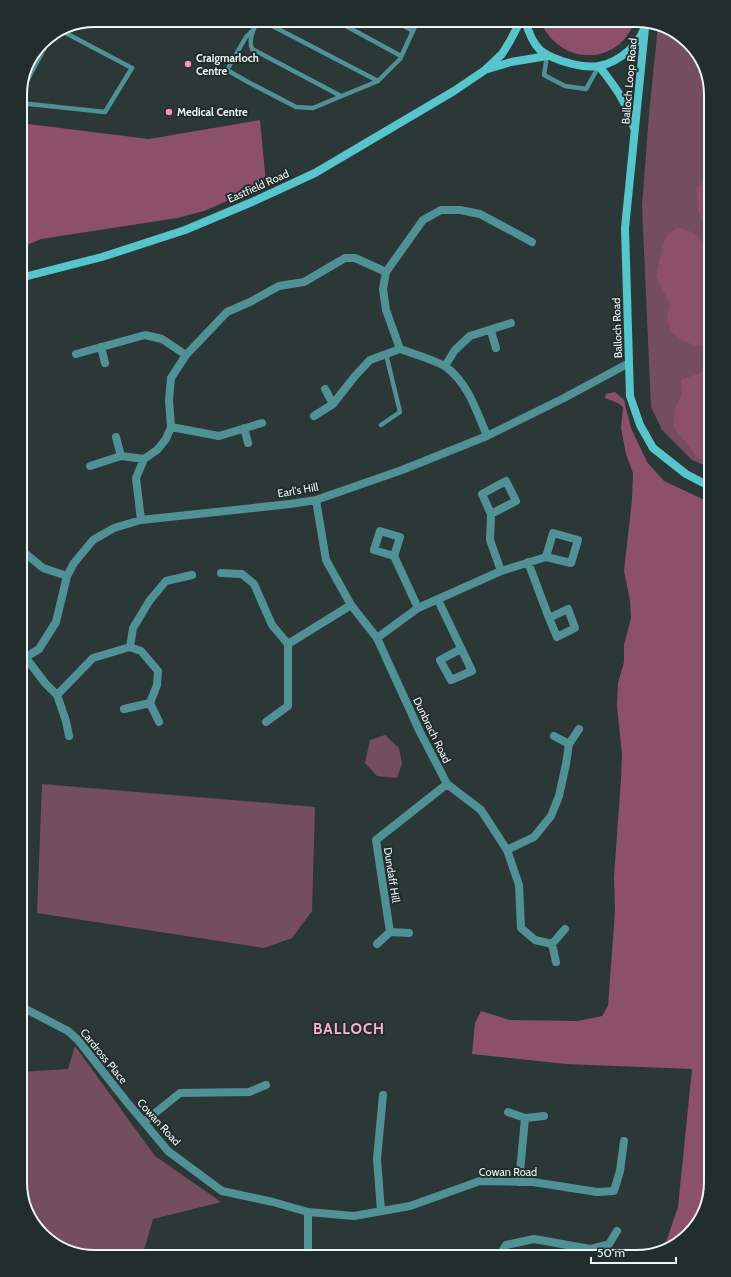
<svg xmlns="http://www.w3.org/2000/svg" width="731" height="1277" font-family="Cabin,sans-serif">
<rect width="100%" height="100%" fill="#2c3838"/>
<path fill="#744d5e" d="M658,26L678,33L703,62L711,95V468L692,460L662,430L651,407L642,206L649,114Z
M385,735L399,748L402,763L397,778L377,776L365,763L370,740Z
M42,784L315,807L312,911L292,938L264,948L37,913Z
M75,1046L155,1156L221,1202L153,1219L142,1257H90L53,1244L28,1215L20,1182V1072L68,1069Z"/>
<path fill="#8d506b" d="M540,20H635C619,68 558,66 540,20Z
M260,120L266,184L204,211L177,218L41,239L20,248V123L149,139Z
M711,170V229L701,218L698,209L697,188Z
M677,228C696,230 703,240 711,257V345C695,349 683,341 671,332L667,317L670,304L656,276L663,245L668,234Z
M711,369V464L698,458L673,426L675,409L682,393L681,380Z
M615,392L624,400L631,428L647,462L664,481L711,503V1053L709,1063L711,1065V1183L699,1224L669,1249L663,1251L678,1207L692,1069L566,1064L472,1054L475,1023L481,1011L510,1020L578,1021L602,1016L608,1006L615,911L614,877L621,779L622,754L617,706L618,683L624,662V645L631,618L630,600L624,571L632,500L633,473L626,454L621,428L623,407L618,403L605,398L606,394Z"/>
<g fill="none" stroke-linecap="round" stroke-linejoin="round">
<path stroke="#509195" stroke-width="4.5" d="M258,20C254,29 248,39 252,49L341,96
M261,20L378,81
M335,20L401,56
M393,20L413,31
M253,30L246,37L227,70L248,82L296,107L313,108L378,81L400,59L418,20
M547,56L544,75L565,86L586,89L599,66
M20,94L51,36
M20,103L105,112L132,68L60,30
M381,425L400,412L386,354"/>
<path stroke="#509195" stroke-width="8" d="M386,272L423,220L441,210H460L480,214L532,242
M491,331L496,348
M101,347L105,363
M76,354L145,335L162,339L186,355
M445,366L455,350L470,336L511,323
M325,389L333,404
M314,416L333,404L355,376L370,360L400,349
M171,427L219,436L262,423
M244,428L248,443
M116,437L121,456
M90,466L121,456L144,459
M316,500L326,560L351,605L377,638L420,732L447,784L481,810L507,850L519,885L521,928L535,940L552,944
M491,514L516,501L506,481L482,494L491,514L490,540L501,571
M141,520L136,478L144,459L157,450L166,439L171,427L169,400L171,378L186,355L227,312L250,302L279,286L304,282L345,258H355L386,272L383,289L386,310L400,349C411,353 438,361 446,367C468,383 477,412 487,436
M20,549L43,568L67,576
M394,556L374,550L380,531L400,537L394,556L418,608
M528,562L549,618L568,609L575,628L557,637L549,618
M221,573L242,574L254,584L272,625L288,644
M438,600L472,671L451,680L440,660L461,649
M377,638L418,608L501,571L546,557L553,533L578,540L571,563L546,557
M130,647L133,628L150,600L166,581L192,575
M26,658L45,683L57,695L66,721L69,736
M20,661L39,649L56,622L67,576L74,563L93,540L114,528L141,520L290,504L316,500L402,470L487,436L564,398L629,363
M57,695L93,658L130,647L141,651L158,671L157,685L150,703L124,709
M150,703L159,722
M266,722L288,706V644L351,605
M554,736L569,744L579,729
M507,850L534,837L551,816L559,796L566,764L569,744
M390,932L376,840L447,784
M377,944L390,932L409,933
M556,962L552,944L565,929
M20,1006L68,1031L78,1040L126,1101L168,1151L222,1191L273,1202L308,1212L354,1216L410,1206L480,1181L533,1182L597,1192L614,1191L620,1171L624,1141
M508,1112L525,1118L544,1116
M144,1122L180,1093L249,1092L266,1085
M519,1182L525,1118
M381,1211L377,1159L383,1095
M308,1212V1257
M251,1257V1255
M499,1257L506,1245L534,1239L590,1249L609,1244L617,1231"/>
<path stroke="#56c5cc" stroke-width="8" d="M525,20C528,31 532,42 540,50C547,56 554,58 562,61C574,65 586,68 599,66C620,62 642,43 646,22
M645,28L625,228L630,396L640,425L653,448L686,474L711,487
M599,66C616,88 626,101 634,128
M488,69L511,62L547,56
M20,278L102,257L185,230L252,202L315,173L454,91L485,70L502,54L510,41L521,20"/>
</g>
<g fill="#fd8ec0" stroke="#222d2e" stroke-width="1.5">
<circle cx="188" cy="64" r="4"/>
<circle cx="169" cy="112" r="4"/>
</g>
<g text-anchor="middle" dominant-baseline="central" stroke-width="4" stroke-linejoin="round" paint-order="stroke">
<g font-size="11" font-weight="bold" fill="#edf5f5" stroke="#222d2e" text-anchor="start">
<text x="196" y="58">Craigmarloch<tspan x="196" dy="13">Centre</tspan></text>
<text x="177" y="112">Medical Centre</text>
</g>
<g font-size="11" fill="#edf5f5" stroke="#222d2e">
<text transform="translate(629 81) rotate(-85)">Balloch Loop Road</text>
<text transform="translate(258 186) rotate(-24)">Eastfield Road</text>
<text transform="translate(617 328) rotate(-92)">Balloch Road</text>
<text transform="translate(298 490) rotate(-10)">Earl's Hill</text>
<text transform="translate(432 730) rotate(64)">Dunbrach Road</text>
<text transform="translate(392 875) rotate(81)">Dundaff Hill</text>
<text transform="translate(104 1056) rotate(51)">Cardross Place</text>
<text transform="translate(159 1122) rotate(48)">Cowan Road</text>
<text x="508" y="1172">Cowan Road</text>
</g>
<g font-size="15" font-weight="bold" letter-spacing="1" fill="#ffb0d1" stroke="#222d2e">
<text x="349" y="1029">BALLOCH</text>
</g>
</g>
<path d="M0 0H731V1277H0ZM95 27H636A68 68 0 0 1 704 95V1182A68 68 0 0 1 636 1250H95A68 68 0 0 1 27 1182V95A68 68 0 0 1 95 27Z" fill="#222d2e" fill-rule="evenodd"/>
<path fill="none" stroke="#edf5f5" stroke-width="2" d="M95 27H636A68 68 0 0 1 704 95V1182A68 68 0 0 1 636 1250H95A68 68 0 0 1 27 1182V95A68 68 0 0 1 95 27Z"/>
<path d="M591 1257v6h85v-6" fill="none" stroke="#edf5f5" stroke-width="2"/>
<text x="597" y="1257" font-size="12" fill="#edf5f5" stroke="#222d2e" stroke-width="3" paint-order="stroke">50 m</text>
</svg>
